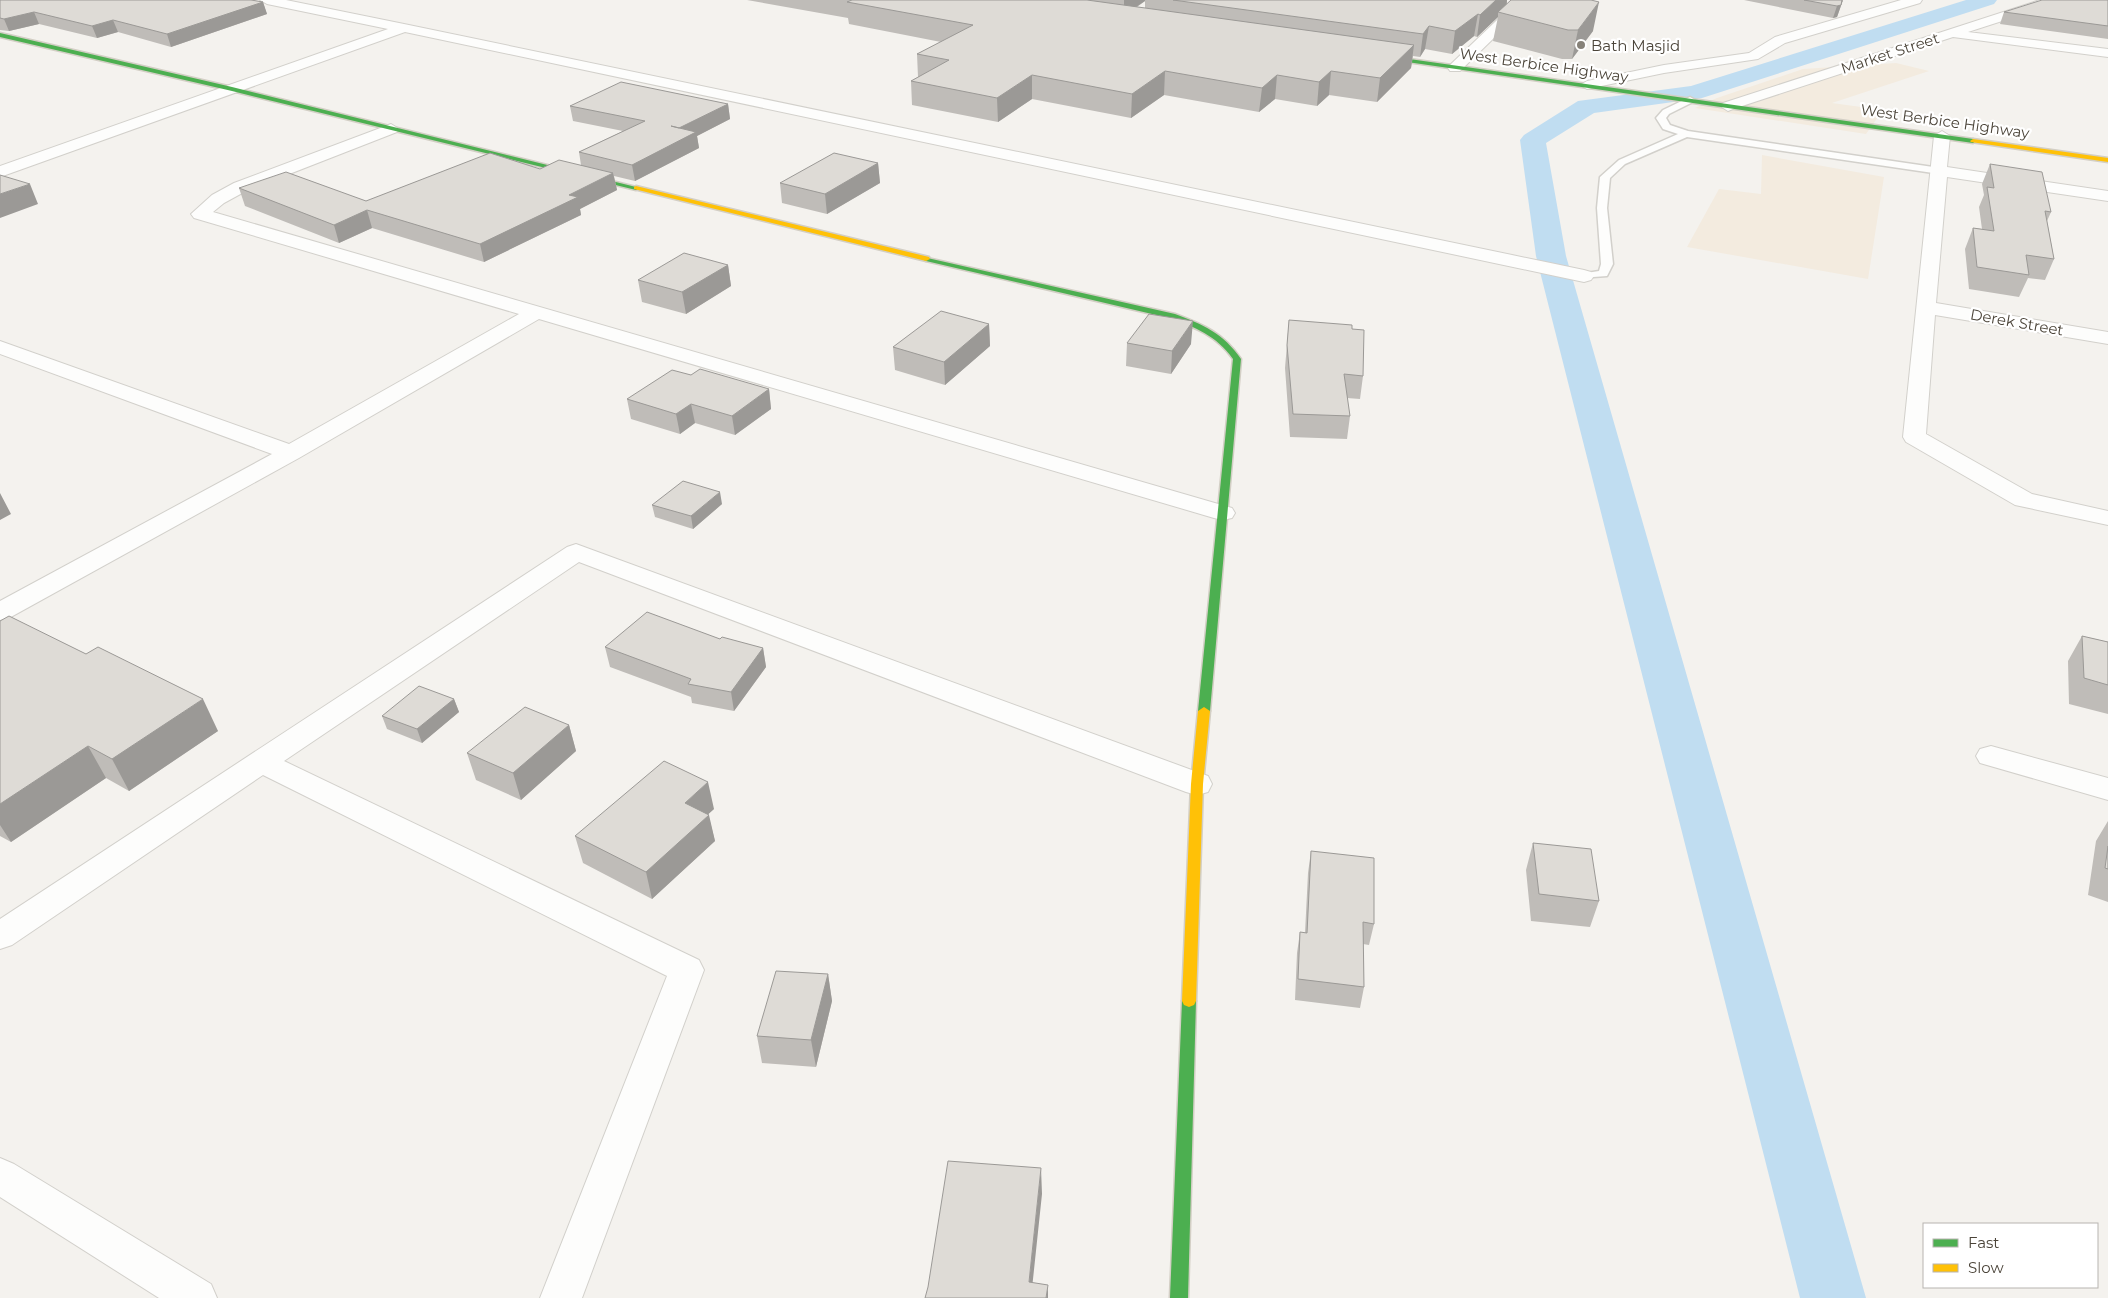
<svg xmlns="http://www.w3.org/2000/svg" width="2108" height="1298" font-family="Montserrat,sans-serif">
<rect width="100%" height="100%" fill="#f4f2ee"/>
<path fill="#f3ebdf" d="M1896,63L1929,71L1832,103L1883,110L1866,134L1695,108L1717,98L1803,69Z
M1762,155L1884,177L1868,279L1687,247L1719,189L1761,194Z"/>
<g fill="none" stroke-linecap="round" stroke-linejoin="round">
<path fill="#c0ddf1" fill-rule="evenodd" d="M1966,0H1997L1994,4L1702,98L1594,113L1546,143L1566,256L1866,1298H1800L1536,256L1520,140L1524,135L1578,101L1691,86Z"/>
<defs>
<path id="lane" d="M1690,97L1695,100L1693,102L1669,114L1666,118L1670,125L1688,131L1940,168L1945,171L1940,174L1687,137L1625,164L1610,178L1607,208L1613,264L1607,276L1580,278V274L1599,271L1601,264L1597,208L1600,177L1619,160L1678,134L1663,129L1656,118L1663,110Z"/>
<path id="street" d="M260,0H286L404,24L1584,270L1591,272L1594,276L1591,280L1584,282L405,32L0,177V166L388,29L267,4Z
M1518,0H1533L1460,71H1450L1448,68L1450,65Z
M1901,0H1922L1920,3L1785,43L1758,59L1664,73L1587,89L1580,85L1587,81L1664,65L1749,53L1775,37Z
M2040,0H2060L2058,3L1968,32L2108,49V57L1953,37L1733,109L1728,111L1720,106L1723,103Z
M391,124L399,129L397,132L246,191L224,203L213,212L1232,508L1235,513L1232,518L1223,520L1214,518L539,319L299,458L9,618L0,620V601L272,454L0,354V341L289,444L519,314L194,218L191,214L212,195L234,183Z
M1942,131L1950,136L1947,167L2108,191V201L1947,177L1936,303L2108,332V344L1935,315L1926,434L2032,494L2108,511V525L2015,505L1906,442L1903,437L1934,136Z
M576,544L1208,776L1212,784L1208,792L1197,795L1186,792L579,562L284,761L699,960L704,970L582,1298H540L667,976L263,775L12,945L0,949V919L567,547Z
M1991,746L2108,778V800L1980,763L1976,756L1980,749Z
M0,1158L14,1164L211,1284L217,1298H159L0,1197Z"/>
<path id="fast" d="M0,33L232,87L640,188L636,190L232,91L0,37Z
M1374,54L1973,139L1976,141L1973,143L1372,57Z
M923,257L1175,314C1204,325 1223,333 1241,359L1210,711L1208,714H1200L1198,711L1233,359C1217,336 1195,327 1169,318L926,261L922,259Z
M1189,995L1194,997L1196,1001L1188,1298H1170L1182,1001L1184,997Z"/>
<path id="slow" d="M1973,139L2108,158V162L1971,142L1970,141Z
M636,186L929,257L930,259L926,261L634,189V187Z
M1204,707L1210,711L1203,784L1196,1001L1194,1005L1189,1007L1184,1005L1182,1001L1191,784L1198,711Z"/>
</defs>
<use href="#lane" stroke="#d2d0cb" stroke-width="3"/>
<use href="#street" stroke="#d2d0cb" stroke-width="2"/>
<use href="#fast" stroke="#d3cfc5" stroke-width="3"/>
<use href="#slow" stroke="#d3cfc5" stroke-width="3"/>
<use href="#lane" fill="#fdfdfc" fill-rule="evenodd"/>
<use href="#street" fill="#fdfdfc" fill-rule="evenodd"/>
<use href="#fast" fill="#4caf50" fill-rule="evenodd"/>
<use href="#slow" fill="#ffc107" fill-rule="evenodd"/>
</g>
<path fill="#bfbcb8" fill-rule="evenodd" d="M0,0L263,2L267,14L171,47L118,32L97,38L39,24L9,31L0,30Z
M747,0H1507V4L1593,31L1572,59H1562L1493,41L1498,17L1477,37L1474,36L1452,54L1425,49L1420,57L1413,56L1411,68L1377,102L1329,95L1317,106L1275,99L1259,112L1164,95L1131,118L1032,99L998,122L912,105L911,81L918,77L917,54L941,42L849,24L848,18ZM1145,1V8L1137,7Z
M1744,0H1843L1837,17L1833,18Z
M2108,0V39L2000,24L2004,12Z
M728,104L730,119L697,136L699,148L635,181L614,176L617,190L580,209L581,215L484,262L372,228L339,243L245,206L239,188L366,201L540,169L581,165L579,152L623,131L573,121L570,106Z
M878,163L880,183L827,214L782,203L780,183Z
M1990,164L2051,212L2047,221L2054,259L2045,280L2028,278L2019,297L1969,289L1965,249L1973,228L1982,229L1979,207L1984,195L1982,184Z
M728,265L731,286L686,314L642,302L638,280Z
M1289,320L1363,376L1360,399L1347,398L1350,416L1347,439L1290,437L1285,368Z
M989,324L990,346L945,385L895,370L893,347Z
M1127,343L1191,344L1171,374L1126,366Z
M691,375L769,389L771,409L735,435L695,423L680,434L631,419L627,399Z
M722,504L693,529L655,517L652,505Z
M0,621L218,731L129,791L106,778L11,842L0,836Z
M2082,636L2108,642V714L2069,704L2068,661Z
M720,639L763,648L766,667L734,711L692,703L691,697L610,667L605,647Z
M454,699L459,712L422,743L387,729L382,716Z
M569,725L576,751L521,800L476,780L467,753Z
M714,809L708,814L715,841L652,899L583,863L575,836Z
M2108,821V902L2088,895L2096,841Z
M1533,843L1599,901L1590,927L1531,921L1526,870Z
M1311,851L1374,924L1369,945L1363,944L1364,987L1360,1008L1295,1000L1297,953L1300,932L1305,933L1308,873Z
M828,974L832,1001L816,1067L762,1063L757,1036Z"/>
<path fill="#9b9996" d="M1124,0H1145V1L1124,15Z
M1496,0H1507L1506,9L1498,12V17L1477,37L1480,15Z
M1843,0L1837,17L1833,18L1837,6Z
M263,2L267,14L171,47L167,34Z
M1599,2L1593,31L1572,59L1578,30Z
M34,12L39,24L9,31L4,19Z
M1478,14L1474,36L1452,54L1455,31Z
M113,20L118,32L97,38L92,26Z
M1429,26L1425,49L1420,57L1423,34Z
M1414,45L1411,68L1377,102L1380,78Z
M1165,71L1164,95L1131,118L1132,94Z
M1331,71L1329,95L1317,106L1319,82Z
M1032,75V99L998,122L997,98Z
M1277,75L1275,99L1259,112L1262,88Z
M728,104L730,119L697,136L699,148L635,181L632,165L679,128Z
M878,163L880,183L827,214L825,194Z
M613,173L617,190L580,209L581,215L484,262L480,244L569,195Z
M30,184L38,204L0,218V194Z
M367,210L372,228L339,243L334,225Z
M728,265L731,286L686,314L682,292Z
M1193,321L1191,344L1171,374L1172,351Z
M989,324L990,346L945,385L944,362Z
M769,389L771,409L735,435L732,416Z
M691,404L695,423L680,434L676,414Z
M720,492L722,504L693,529L691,516Z
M0,493L11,514L0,520Z
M763,648L766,667L734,711L731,692Z
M203,699L218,731L129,791L112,759Z
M454,699L459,712L422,743L417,729Z
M569,725L576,751L521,800L513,773Z
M88,746L106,778L11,842L0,825V804Z
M708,782L714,809L691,830L685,803Z
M709,815L715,841L652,899L646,872Z
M828,974L832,1001L816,1067L811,1040Z
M1041,1168L1042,1194L1031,1298L1029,1282Z
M1048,1285V1298H1046Z"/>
<path fill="#dedbd6" stroke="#9b9996" d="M0,0H251L263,2L167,34L113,20L92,26L34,12L4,19L0,18Z
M852,0H1087L1414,45L1380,78L1331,71L1319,82L1277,75L1262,88L1165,71L1132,94L1032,75L997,98L911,81L949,60L917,54L973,25L847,2Z
M1173,0H1496L1480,15L1478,14L1455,31L1429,26L1423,34Z
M1511,0H1591L1599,2L1578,30H1568L1498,12Z
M1804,0H1842L1841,5L1837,6Z
M2042,0H2108V26L2004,12Z
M621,82L728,104L679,128L671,126L696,132L632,165L579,152L645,121L570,106Z
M490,153L540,169L559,160L613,173L569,195L578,197L480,244L367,210L334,225L239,188L286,172L366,201Z
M834,153L878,163L825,194L780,183Z
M1990,164L2042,172L2051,212L2045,211L2054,259L2026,255L2029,275L1977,267L1973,228L1994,231L1987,187L1994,188Z
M0,175L30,184L0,194Z
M684,253L728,265L682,292L638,280Z
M941,311L989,324L944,362L893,347Z
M1149,314L1193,321L1172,351L1127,343Z
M1289,320L1352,325V329L1364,330L1363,376L1344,374L1350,416L1293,414L1287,345Z
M700,369L769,389L732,416L691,404L676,414L627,399L672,370L691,375Z
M683,481L720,492L691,516L652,505Z
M647,612L720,639L722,637L763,648L731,692L688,684L691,679L605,647Z
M9,616L86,654L98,647L203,699L112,759L88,746L0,804V621Z
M2082,636L2108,642V685L2084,678Z
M419,686L454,699L417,729L382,716Z
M525,707L569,725L513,773L467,753Z
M664,761L708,782L685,803L709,815L646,872L575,836Z
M1533,843L1591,849L1599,901L1539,894Z
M2108,846V869L2105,868Z
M1311,851L1374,858V924L1363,922L1364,987L1298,979L1300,932L1307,933Z
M776,971L828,974L811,1040L757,1036Z
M948,1161L1041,1168L1029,1282L1048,1285L1046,1298H925L928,1287Z"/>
<circle fill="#868178" stroke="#fff" stroke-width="2" cx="1581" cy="45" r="5"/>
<g text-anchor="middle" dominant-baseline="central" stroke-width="4.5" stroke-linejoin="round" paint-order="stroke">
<g font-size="15" fill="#4b4439" stroke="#fff" text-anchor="start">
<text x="1591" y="45">Bath Masjid</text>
</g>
<g font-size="15" fill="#4b4439" stroke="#fff">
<text transform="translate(1890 53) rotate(-18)">Market Street</text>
<text transform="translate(1544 65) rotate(8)">West Berbice Highway</text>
<text transform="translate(1945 121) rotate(8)">West Berbice Highway</text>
<text transform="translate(2017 322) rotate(10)">Derek Street</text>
</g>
</g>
<rect x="1923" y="1223" width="175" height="65" fill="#ffffff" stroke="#b7b4b0"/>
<rect x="1933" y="1239" width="25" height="8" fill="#4caf50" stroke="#b7b4b0"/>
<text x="1968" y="1248" font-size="15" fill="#4b4439">Fast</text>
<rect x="1933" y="1264" width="25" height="8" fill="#ffc107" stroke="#b7b4b0"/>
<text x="1968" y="1273" font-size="15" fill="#4b4439">Slow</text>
</svg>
